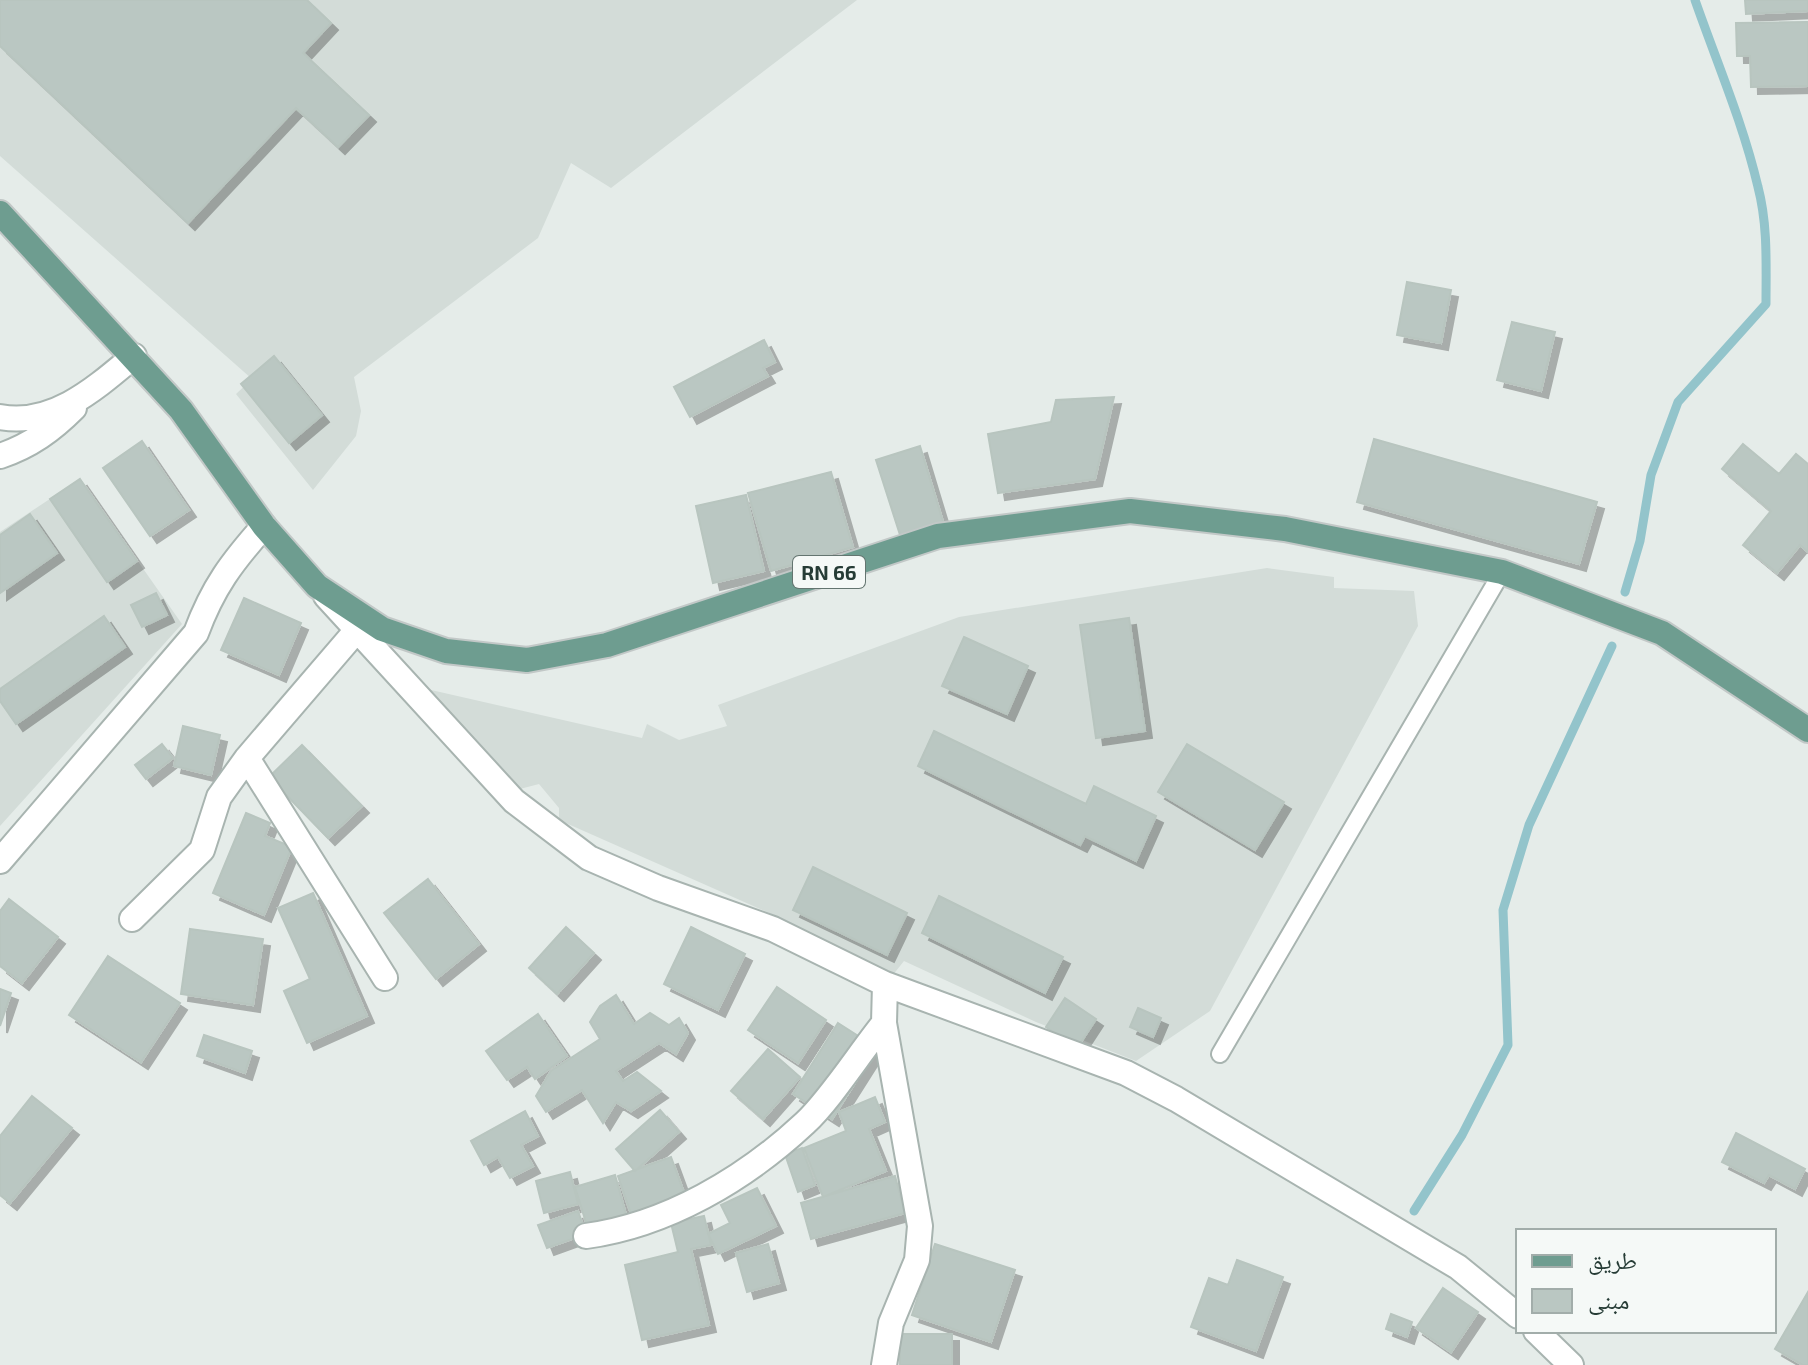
<svg xmlns="http://www.w3.org/2000/svg" width="1808" height="1365" font-family="'Exo 2','Noto Naskh Arabic',sans-serif">
<defs>
<filter id="shadow"><feDropShadow dx="7" dy="7" stdDeviation="0" flood-color="#0004"/></filter>
</defs>
<rect width="100%" height="100%" fill="#e5ece9"/>
<path fill="#d3dcd8" d="M0,0H857L611,188L571,163L538,238L354,377L361,411L356,436L313,490L236,394L252,379L0,156Z
M80,479L182,624L0,826V532Z
M1267,568L1334,577V588L1414,591L1418,626L1210,1011L1136,1061L1036,1022L904,961L892,976L785,920L559,820V808L539,784L516,790L418,687L642,738L647,724L679,740L727,726L718,705L959,617Z"/>
<g fill="none" stroke-linecap="round" stroke-linejoin="round">
<path stroke="#93c4cb" stroke-width="9" d="M1625,592L1640,541L1651,475L1678,402L1766,304C1766,265 1768,225 1758,187C1743,123 1717,63 1695,0
M1414,1211L1462,1135L1508,1045L1503,910L1529,825L1612,646"/>
</g>
<path fill="#bac7c2" stroke="#b8c5bf" stroke-width="2" filter="url(#shadow)" d="M0,0H307L331,23L303,53L369,115L338,147L296,108L188,223L0,46Z
M1745,0H1808V11L1746,14Z
M1808,22V86L1751,87L1750,56H1737L1736,23Z
M1407,282L1451,290L1441,343L1397,335Z
M1512,322L1555,332L1541,391L1497,380Z
M764,340L775,362L763,368L768,376L690,417L674,387Z
M274,356L322,415L289,443L241,384Z
M1114,397L1095,479L998,493L988,434L1051,422L1056,400Z
M1374,439L1597,502L1579,564L1357,502Z
M142,441L189,510L150,536L103,468Z
M1743,444L1779,474L1796,454L1808,464V552L1800,545L1777,573L1743,545L1771,511L1722,469Z
M920,446L944,525L901,538L876,460Z
M831,472L853,547L771,571L748,493Z
M80,479L137,561L107,582L50,499Z
M746,495L764,571L713,583L696,506Z
M30,514L57,553L0,593V535Z
M156,593L167,615L142,627L131,605Z
M244,598L301,623L279,675L221,650Z
M104,616L125,647L16,724L0,701V689Z
M1129,618L1145,731L1096,738L1080,625Z
M964,637L1028,666L1007,714L942,686Z
M183,726L220,735L211,775L174,766Z
M934,731L1086,804L1094,786L1156,816L1136,861L1085,836L1080,845L918,766Z
M162,744L173,758L146,779L135,765Z
M1187,744L1284,802L1255,850L1158,792Z
M302,745L362,806L328,838L269,777Z
M246,813L270,823L265,836L292,847L264,915L213,893Z
M813,867L907,913L887,955L793,910Z
M428,879L479,944L436,979L384,913Z
M313,893L367,1016L307,1043L284,991L310,979L278,908Z
M939,896L1063,957L1045,993L922,933Z
M9,899L58,937L22,983L0,966V911Z
M566,927L594,953L557,994L529,968Z
M691,927L745,954L718,1010L664,984Z
M190,929L263,939L253,1005L181,994Z
M108,956L180,1003L141,1062L69,1015Z
M777,987L826,1020L798,1063L748,1030Z
M0,989L11,993L0,1026Z
M616,995L634,1024L650,1013L669,1025L679,1018L688,1033L676,1054L659,1043L616,1071L623,1081L637,1072L661,1091L631,1111L616,1102L603,1123L582,1090L546,1112L536,1096L551,1071L600,1039L590,1022L600,1006Z
M1065,998L1096,1019L1077,1048L1046,1027Z
M1138,1008L1161,1018L1153,1037L1130,1027Z
M538,1014L567,1056L535,1079L527,1067L507,1080L486,1051Z
M838,1023L877,1048L832,1119L793,1094Z
M204,1035L252,1051L245,1073L197,1056Z
M768,1049L800,1077L763,1119L731,1091Z
M32,1096L72,1128L10,1203L0,1195V1136Z
M875,1097L885,1122L869,1129L886,1171L823,1197L804,1148L846,1131L839,1112Z
M660,1110L679,1132L635,1171L616,1149Z
M525,1111L538,1136L521,1145L533,1166L510,1178L498,1157L484,1165L471,1141Z
M1736,1133L1805,1169L1795,1189L1769,1175L1764,1183L1722,1162Z
M802,1148L815,1185L798,1192L785,1154Z
M671,1157L686,1198L632,1217L618,1176Z
M570,1172L578,1204L544,1213L536,1181Z
M615,1175L627,1218L588,1229L575,1187Z
M895,1176L905,1213L811,1239L801,1203Z
M757,1188L776,1226L718,1254L708,1234L730,1223L721,1205Z
M578,1211L586,1234L547,1248L538,1225Z
M704,1216L711,1245L691,1249L709,1325L642,1340L625,1265L678,1252L671,1223Z
M768,1244L779,1283L747,1292L736,1253Z
M935,1244L1015,1270L991,1342L912,1315Z
M1237,1260L1283,1277L1256,1351L1191,1327L1209,1278L1228,1285Z
M1443,1288L1478,1312L1451,1352L1416,1328Z
M1808,1292V1365H1803L1775,1349Z
M1391,1314L1412,1322L1407,1337L1386,1329Z
M900,1334H952V1365H900Z"/>
<g fill="none" stroke-linecap="round" stroke-linejoin="round">
<defs>
<path id="service" d="M1220,1054L1502,572"/>
<path id="minor" d="M0,417C53,427 97,387 134,356
M0,456C30,446 52,430 74,408
M326,596L514,801L589,858L658,888L773,929L885,984L1126,1073L1176,1099L1458,1267L1518,1316
M247,758L385,978
M0,861L196,633C213,587 232,562 264,526
M132,919L202,850L219,797L247,758L356,631
M586,1236C667,1225 745,1179 805,1123C830,1100 861,1051 884,1023
M1536,1331L1571,1365
M884,1365L891,1323L917,1260L920,1226L884,1023L885,984"/>
<path id="primary" d="M0,213L181,410L264,526L317,586L382,629L446,651L527,660L607,645L938,536L1130,511L1285,529L1502,572L1662,633L1808,730"/>
</defs>
<use href="#service" stroke="#a8b4b0" stroke-width="20"/>
<use href="#minor" stroke="#a8b4b0" stroke-width="28"/>
<use href="#primary" stroke="#c2c8c7" stroke-width="28"/>
<use href="#service" stroke="#fff" stroke-width="16"/>
<use href="#minor" stroke="#fff" stroke-width="24"/>
<use href="#primary" stroke="#6e9d90" stroke-width="24"/>
</g>
<g text-anchor="middle" dominant-baseline="central" stroke-width="6" stroke-linejoin="round" paint-order="stroke">
<rect fill="#f5f9f7" stroke="#647570" stroke-width="2" x="793" y="556" width="72" height="32" rx="6"/>
<g font-size="20" font-weight="bold" fill="#263c36">
<text x="829" y="572">RN 66</text>
</g>
</g>
<rect x="1516" y="1229" width="260" height="104" fill="#f5f9f7" stroke="#a2adaa" stroke-width="2"/>
<rect x="1532" y="1255" width="40" height="12" fill="#6e9d90" stroke="#a2adaa" stroke-width="2"/>
<text x="1588" y="1269" font-size="24" fill="#263c36">طريق</text>
<rect x="1532" y="1289" width="40" height="24" fill="#bac7c2" stroke="#a2adaa" stroke-width="2"/>
<text x="1588" y="1309" font-size="24" fill="#263c36">مبنى</text>
</svg>
